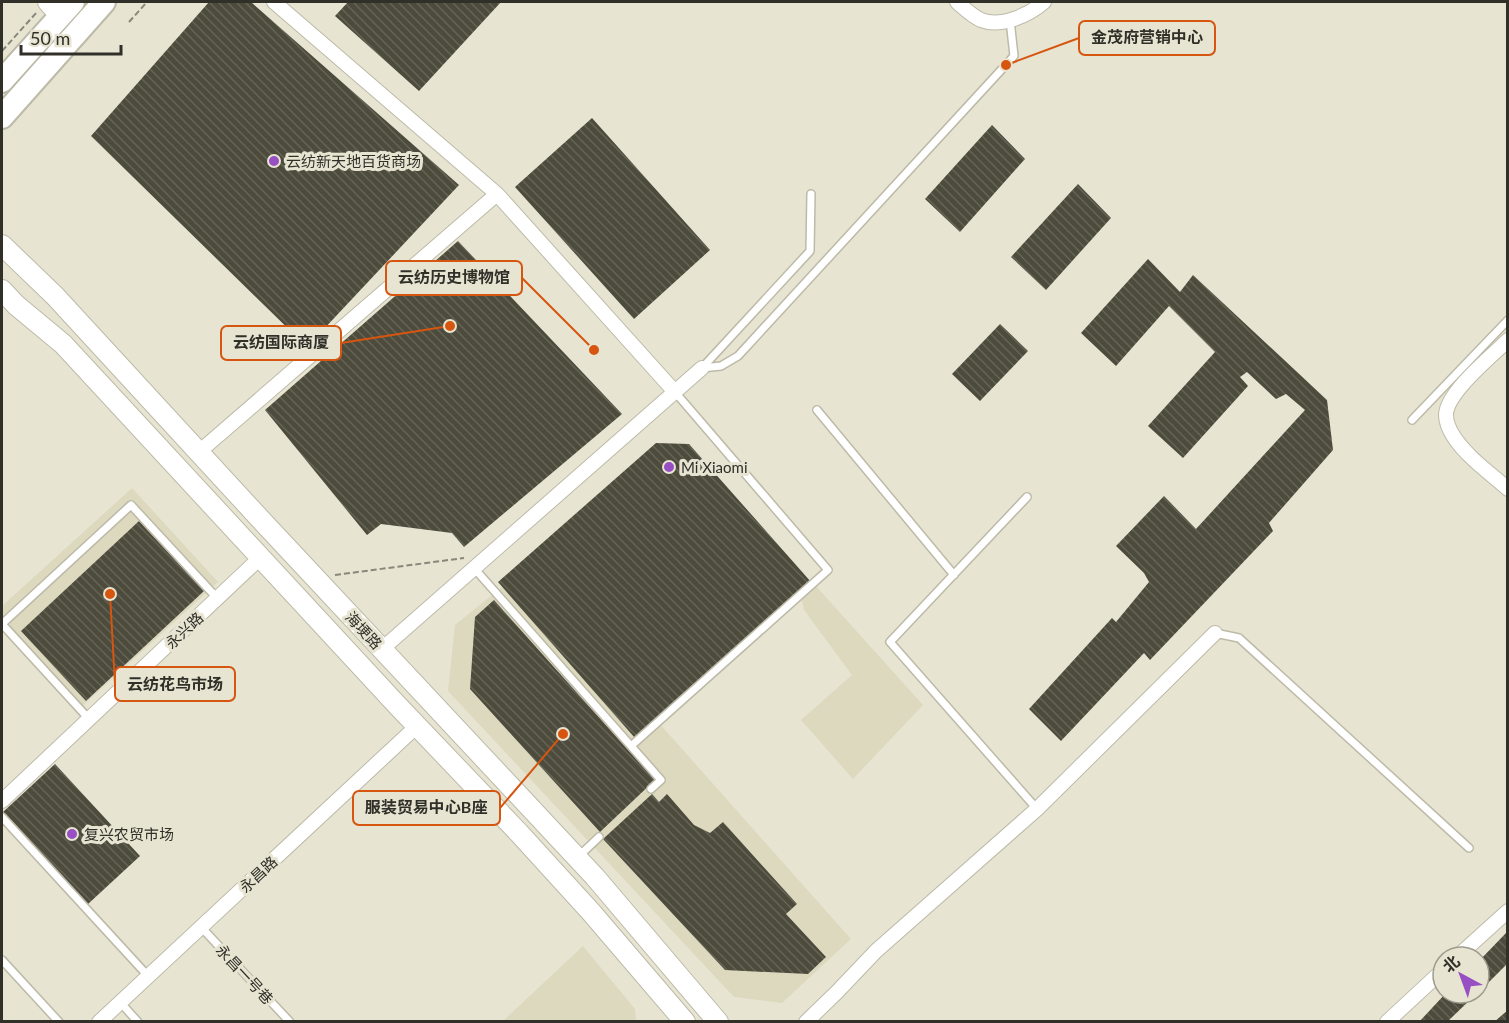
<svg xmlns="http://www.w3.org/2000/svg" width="1509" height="1023" font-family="Lato,'Noto Sans SC',sans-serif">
<defs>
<pattern id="building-back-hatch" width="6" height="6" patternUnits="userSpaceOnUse" patternTransform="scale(1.5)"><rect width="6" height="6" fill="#4d4b3c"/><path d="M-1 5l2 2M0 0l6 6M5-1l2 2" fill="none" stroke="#646356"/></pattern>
</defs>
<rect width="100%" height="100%" fill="#e7e4d2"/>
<path fill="#dcd9bf" d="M132,488L218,582L78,710L2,627V606Z
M523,570L851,939L782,1003L734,997L448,691L455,625Z
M815,585L923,705L853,779L801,720L852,675L804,610L801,596Z
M583,946L635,1009L636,1021H503Z"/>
<path fill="url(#building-back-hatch)" d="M209,2H251L459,185L307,347L91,136Z
M348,2H501L419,91L335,16Z
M592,118L710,250L634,319L515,187Z
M992,125L1025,159L960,232L925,199Z
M1078,184L1111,218L1046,290L1011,257Z
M458,241L622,414L464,547L452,533L381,524L367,535L265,410Z
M1148,259L1180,292L1193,275L1327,400L1333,450L1269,523L1273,531L1150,660L1144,653L1061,741L1029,709L1112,618L1116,622L1149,582L1144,573L1116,546L1164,496L1196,529L1305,410L1286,394L1276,399L1247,372L1240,377L1248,386L1183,458L1148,426L1215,352L1169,306L1116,366L1081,333Z
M1000,324L1028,351L980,401L952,374Z
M656,443L689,444L811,582L635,738L498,582Z
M139,521L204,591L86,701L21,631Z
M494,600L655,780L600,832L470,689L475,617Z
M55,764L140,856L88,904L3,812Z
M652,794L659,802L667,794L694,825L710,833L723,822L797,904L786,914L826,957L808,974L725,970L603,839Z
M1506,933L1508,963L1483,988L1479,984V961Z
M1446,993H1467L1472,998L1447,1022H1419Z
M1508,1010V1022H1494Z"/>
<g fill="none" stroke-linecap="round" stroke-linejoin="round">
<defs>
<path id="lane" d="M702,368L721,366L738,356L1014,56L1010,20
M702,368L810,251L811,194
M817,410L954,575
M1412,420L1508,320
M1027,497L890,642L1037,809
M474,568L661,780L651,789
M1215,633L1239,638L1469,848
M89,719L2,624L131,505L217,598
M631,746L828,570L675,392
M2,817L148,976
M579,856L599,837
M201,927L290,1022
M2,960L59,1022
M120,1002L138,1022"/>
<path id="street" d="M274,2L497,194L675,392
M957,2C964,8 972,16 981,20C1001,28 1029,15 1044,2
M1508,340C1492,356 1446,393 1446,415C1446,422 1450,431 1454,437C1467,457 1490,473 1508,489
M199,452L497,194
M382,649L702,368
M2,801L261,557
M1457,957L1508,911
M99,1022L417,726
M806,1022L837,992L876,951L1037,809L1215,633
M1387,1022L1443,970"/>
<path id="secondary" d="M48,2L61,16
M2,245L55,296L263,522L595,877L718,1022
M2,290L16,305L63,344L397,705L519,833L591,912L685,1022"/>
<path id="primary" d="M2,81L73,2
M2,117L104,2"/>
</defs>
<use href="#lane" stroke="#bdbaa8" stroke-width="10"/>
<use href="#street" stroke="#bdbaa8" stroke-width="16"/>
<use href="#secondary" stroke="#bdbaa8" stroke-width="22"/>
<use href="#primary" stroke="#bdbaa8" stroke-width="26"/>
<path stroke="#89877a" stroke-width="2" stroke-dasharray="6 3" stroke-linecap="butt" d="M129,22L147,2
M2,51L37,12
M335,575L464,558"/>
<use href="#lane" stroke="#fff" stroke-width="7"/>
<use href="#street" stroke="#fff" stroke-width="14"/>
<use href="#secondary" stroke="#fff" stroke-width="20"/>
<use href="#primary" stroke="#fff" stroke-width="22"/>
</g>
<g fill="#974fc3" stroke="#e7e4d2" stroke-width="2">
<circle cx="274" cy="161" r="6"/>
<circle cx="669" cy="467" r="6"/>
<circle cx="72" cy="834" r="6"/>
</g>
<g text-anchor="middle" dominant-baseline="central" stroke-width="6" stroke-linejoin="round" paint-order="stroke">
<g font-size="15" fill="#302f28" stroke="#e7e4d2" text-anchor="start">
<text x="286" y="161">云纺新天地百货商场</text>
<text x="681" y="467">Mi Xiaomi</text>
<text x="84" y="834">复兴农贸市场</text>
</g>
<g font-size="15" fill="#302f28" stroke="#e7e4d2">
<text transform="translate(184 630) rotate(-43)">永兴路</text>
<text transform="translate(364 630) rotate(47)">海埂路</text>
<text transform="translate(258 874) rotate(-43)">永昌路</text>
<text transform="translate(245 974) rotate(47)">永昌一号巷</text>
</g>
</g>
<path fill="none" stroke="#d6550f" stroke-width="2" d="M1006 65L1079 38M594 350L522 278M450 326L341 343M110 594L115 684M563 734L500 808"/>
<g fill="#d6550f" stroke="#e7e4d2" stroke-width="2">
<circle cx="1006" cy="65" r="6"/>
<circle cx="594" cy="350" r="6"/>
<circle cx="450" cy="326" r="6"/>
<circle cx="110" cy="594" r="6"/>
<circle cx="563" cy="734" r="6"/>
</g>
<g fill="#e7e4d2" stroke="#d6550f" stroke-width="2">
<rect x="1079" y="21" width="136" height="34" rx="6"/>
<rect x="386" y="261" width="136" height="34" rx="6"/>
<rect x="221" y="326" width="120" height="34" rx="6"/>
<rect x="115" y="667" width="120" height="34" rx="6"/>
<rect x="353" y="791" width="147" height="34" rx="6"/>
</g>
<g font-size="16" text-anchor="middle" font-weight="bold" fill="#302f28">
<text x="1147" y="43">金茂府营销中心</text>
<text x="454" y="283">云纺历史博物馆</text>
<text x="281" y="348">云纺国际商厦</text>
<text x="175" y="690">云纺花鸟市场</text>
<text x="426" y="813">服装贸易中心B座</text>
</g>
<rect width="1509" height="1023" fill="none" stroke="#302f28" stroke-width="6"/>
<g transform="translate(1461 975) rotate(319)"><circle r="28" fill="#e7e4d2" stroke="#9e9c8e" stroke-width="1.5"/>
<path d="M0-4.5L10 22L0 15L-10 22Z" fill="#974fc3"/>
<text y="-9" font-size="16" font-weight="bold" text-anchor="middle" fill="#302f28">北</text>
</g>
<path d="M21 45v9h100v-9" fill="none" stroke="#302f28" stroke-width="3"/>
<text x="30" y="45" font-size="18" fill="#302f28" stroke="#e7e4d2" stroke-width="4.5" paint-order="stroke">50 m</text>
</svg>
